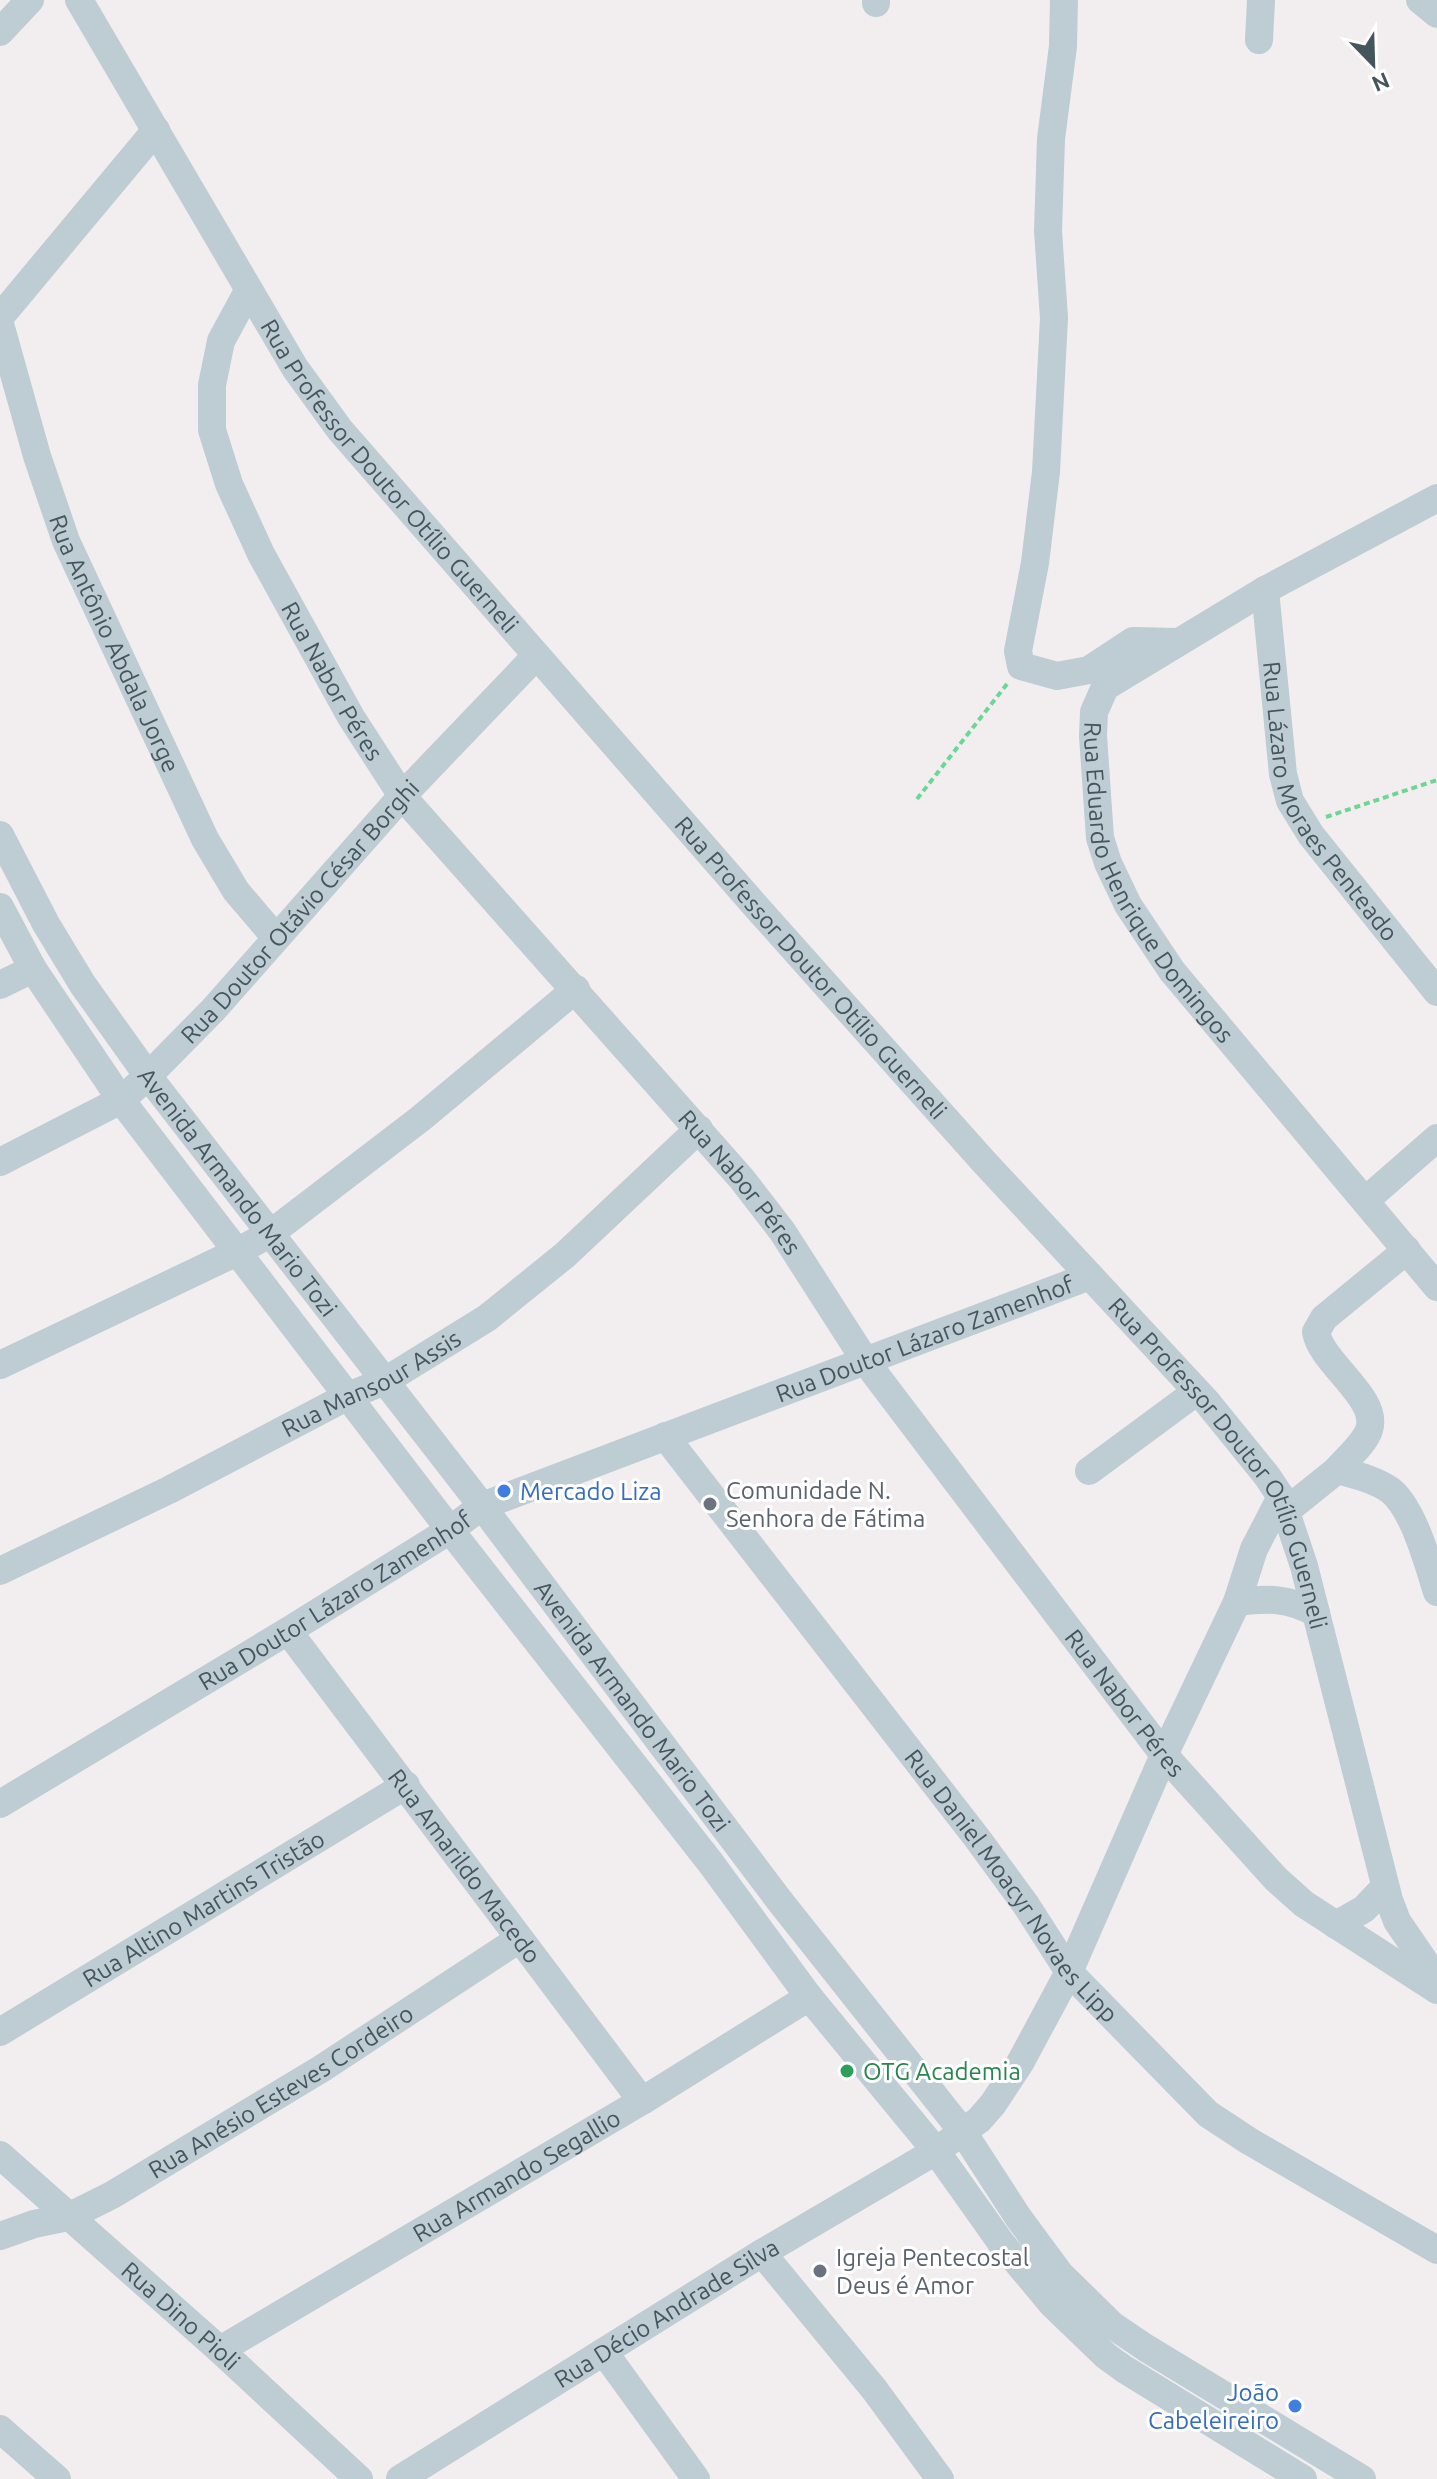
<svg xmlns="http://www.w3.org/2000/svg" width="1437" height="2479" font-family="Ubuntu,sans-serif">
<rect width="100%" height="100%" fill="#f2eeef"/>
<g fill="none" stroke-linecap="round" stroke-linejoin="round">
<path stroke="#6cd695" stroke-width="4" stroke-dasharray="6 4" stroke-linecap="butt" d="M917,799L1007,684
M1326,817L1437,780"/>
<g stroke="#beccd3" stroke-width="28">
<path id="s1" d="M79,0L295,368L340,430L759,910L985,1163L1207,1402L1267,1476L1281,1497L1304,1566L1389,1900L1397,1921L1437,1980"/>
<path d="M1064,0L1063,46L1051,139L1048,231L1054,318L1046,472L1035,563L1018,651L1021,666L1057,676L1089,670L1133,641L1179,642"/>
<path d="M1420,0L1437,14"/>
<path d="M876,3V0"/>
<path d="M0,32L30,0"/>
<path d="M1259,40L1261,0"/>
<path id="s2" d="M248,291L221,341L212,385V430L229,484L261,554L351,717L402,796L741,1178L782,1231L866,1362L1164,1755L1276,1879L1304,1904L1437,1990"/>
<path d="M0,317L156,130"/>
<path id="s3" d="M0,324L37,456L66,541L205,839L236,891L276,938"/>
<path id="s4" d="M1437,498L1265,590L1105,687L1094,712L1093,736L1100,838L1108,863L1128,905L1172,971L1437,1287"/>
<path id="s5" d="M1265,590L1283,774L1290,801L1311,835L1437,992"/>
<path id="s6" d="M0,835L46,924L83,985L148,1076L482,1506L779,1900L963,2132L1018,2217L1060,2274L1112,2325L1146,2348L1362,2479"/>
<path d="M0,907L33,969L121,1100L450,1530L710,1862L809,1997L936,2151L1002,2244L1053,2305L1106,2356L1124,2369L1303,2479"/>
<path d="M0,985L33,969"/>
<path id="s7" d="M0,1162L121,1100L148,1076L213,1010L402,796L536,656"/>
<path d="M1366,1200L1437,1138"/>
<path d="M0,1365L237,1252L271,1233L420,1119L576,989"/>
<path id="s8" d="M665,1436L977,1838L1026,1905L1069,1972L1208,2114L1249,2141L1437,2250"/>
<path d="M1337,1470C1347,1458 1364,1444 1369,1430C1380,1398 1321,1363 1316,1332L1324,1318L1407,1250"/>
<path d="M1089,1471L1196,1392"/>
<path d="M1286,1511L1337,1470C1355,1475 1374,1479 1390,1490C1414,1509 1428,1564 1437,1592"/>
<path id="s9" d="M0,1571L169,1490L348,1396L385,1381L487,1318L565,1255L699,1129"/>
<path d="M1237,1602C1268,1598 1288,1598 1316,1613"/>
<path id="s10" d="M288,1631L642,2101"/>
<path id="s11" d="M0,1804L288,1631L450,1530L482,1506L1090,1276"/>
<path d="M1336,1925L1364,1909L1385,1887"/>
<path id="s12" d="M0,2032L406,1785"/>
<path id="s13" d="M0,2155L220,2350L359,2479"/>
<path id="s14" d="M0,2236L34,2224L68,2217L112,2195L321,2069L519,1939"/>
<path d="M762,2253L874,2389L940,2479"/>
<path id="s15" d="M220,2350L642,2101L809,1997"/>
<path d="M604,2352L696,2479"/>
<path d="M0,2429L57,2479"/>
<path id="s16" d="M400,2479L762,2253L936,2151L979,2120L993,2104L1020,2063L1069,1972L1164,1755L1237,1602L1254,1549L1281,1497"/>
</g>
</g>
<g fill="#3f7fe0" stroke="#fff" stroke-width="3">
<circle cx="504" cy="1491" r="8"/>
<circle cx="1295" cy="2406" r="8"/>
</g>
<g fill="#6b7280" stroke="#fff" stroke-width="3">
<circle cx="710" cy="1504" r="8"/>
<circle cx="820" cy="2271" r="8"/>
</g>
<circle fill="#2e9e5b" stroke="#fff" stroke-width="3" cx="847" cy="2071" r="8"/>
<g text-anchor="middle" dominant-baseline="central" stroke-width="6" stroke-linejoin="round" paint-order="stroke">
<g font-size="24" fill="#45555e" stroke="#fff">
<text stroke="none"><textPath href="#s1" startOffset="570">Rua Professor Doutor Otílio Guerneli</textPath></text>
<text stroke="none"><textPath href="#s3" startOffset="340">Rua Antônio Abdala Jorge</textPath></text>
<text stroke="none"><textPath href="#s2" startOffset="426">Rua Nabor Péres</textPath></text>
<text stroke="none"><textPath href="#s5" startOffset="228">Rua Lázaro Moraes Penteado</textPath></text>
<text stroke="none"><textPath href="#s4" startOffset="598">Rua Eduardo Henrique Domingos</textPath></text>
<text stroke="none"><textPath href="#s7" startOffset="396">Rua Doutor Otávio César Borghi</textPath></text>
<text stroke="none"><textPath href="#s1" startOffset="1218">Rua Professor Doutor Otílio Guerneli</textPath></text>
<text stroke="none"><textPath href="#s2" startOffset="1074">Rua Nabor Péres</textPath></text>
<text stroke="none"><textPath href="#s6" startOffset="430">Avenida Armando Mario Tozi</textPath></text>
<text stroke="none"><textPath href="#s11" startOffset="1040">Rua Doutor Lázaro Zamenhof</textPath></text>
<text stroke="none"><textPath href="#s9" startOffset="416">Rua Mansour Assis</textPath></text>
<text stroke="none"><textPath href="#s1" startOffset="1866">Rua Professor Doutor Otílio Guerneli</textPath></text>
<text stroke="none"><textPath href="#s11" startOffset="392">Rua Doutor Lázaro Zamenhof</textPath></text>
<text stroke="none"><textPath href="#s2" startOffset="1722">Rua Nabor Péres</textPath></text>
<text stroke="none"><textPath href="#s6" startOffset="1078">Avenida Armando Mario Tozi</textPath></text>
<text stroke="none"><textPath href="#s10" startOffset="294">Rua Amarildo Macedo</textPath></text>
<text stroke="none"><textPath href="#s8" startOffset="568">Rua Daniel Moacyr Novaes Lipp</textPath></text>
<text stroke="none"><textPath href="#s12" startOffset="238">Rua Altino Martins Tristão</textPath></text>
<text stroke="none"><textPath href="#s14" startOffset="318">Rua Anésio Esteves Cordeiro</textPath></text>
<text stroke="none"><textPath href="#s15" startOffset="344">Rua Armando Segallio</textPath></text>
<text stroke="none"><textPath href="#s16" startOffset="314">Rua Décio Andrade Silva</textPath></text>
<text stroke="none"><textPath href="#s13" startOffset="242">Rua Dino Pioli</textPath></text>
</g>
<g font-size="24" fill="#5b616d" stroke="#fff" text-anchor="start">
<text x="726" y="1490">Comunidade N.<tspan x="726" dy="28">Senhora de Fátima</tspan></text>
<text x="836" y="2257">Igreja Pentecostal<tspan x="836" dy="28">Deus é Amor</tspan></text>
</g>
<g font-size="24" fill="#366cbe" stroke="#fff" text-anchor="start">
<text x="520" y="1491">Mercado Liza</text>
<text x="1279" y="2392" text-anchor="end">João<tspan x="1279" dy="28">Cabeleireiro</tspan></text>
</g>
<g font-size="24" fill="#27864d" stroke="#fff" text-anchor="start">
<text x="863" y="2071">OTG Academia</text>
</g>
</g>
<g transform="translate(1373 64) rotate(157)" stroke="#ffffff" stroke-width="6" paint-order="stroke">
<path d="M0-6L14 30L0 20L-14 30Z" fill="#45555e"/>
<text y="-12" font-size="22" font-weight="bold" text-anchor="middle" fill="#45555e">N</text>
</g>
</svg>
